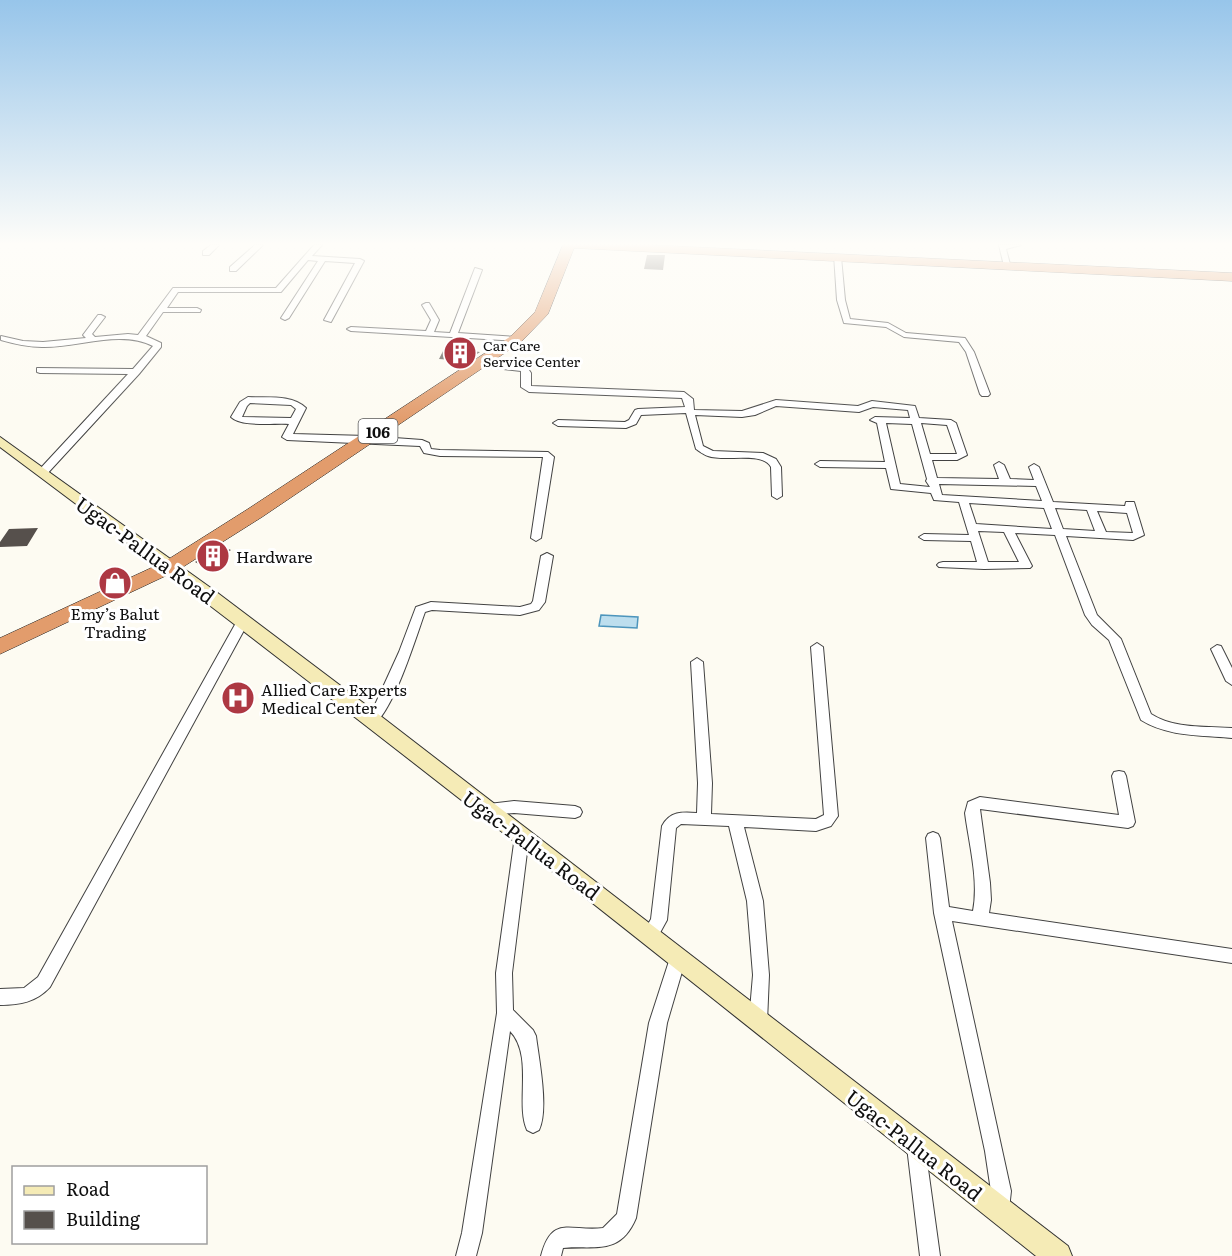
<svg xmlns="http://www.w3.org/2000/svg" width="1232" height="1256" font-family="Literata,serif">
<rect width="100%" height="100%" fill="#fdfbf2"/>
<path fill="#bddeee" stroke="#4d95bc" stroke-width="1.5" d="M601,615L638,617L637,628L599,626Z"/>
<path fill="#56504c" d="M647,255H665L663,270L644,269Z
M444,349L463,350L480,352L467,361L439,359Z
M38,528L27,546L0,547V542L9,529Z
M221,546L231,550L204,567L195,562Z"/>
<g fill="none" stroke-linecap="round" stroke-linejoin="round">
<defs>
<path id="street" d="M211,245H219L209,255H203V251Z
M255,245H263L236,271H230V267Z
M314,245H322L312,256L360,259L364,261L331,322L324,320L355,263L325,261L289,318L285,320L281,318L318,261L308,260L281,292H178L167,308H197L201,310L200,312H163L146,336L161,343V347L139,374L46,475H38V471L128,374L40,373L37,372V368L133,369L153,346C120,329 78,348 42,347C28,347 15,344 1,340V336L23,341L43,342L86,338L83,335L98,315H101L105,317L92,334L95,337L128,334L138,335L173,288H276Z
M999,245H1021L1006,249L1011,268L1004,266Z
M834,255L841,257L845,300L850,319L888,323L906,333L965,338L974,352L990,394L988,396H982L980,394L966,352L959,342L904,337L886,327L844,323L837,300Z
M475,268L482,270L458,333L516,337L520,339L519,341L351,331L347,329L351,327L426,331L431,320L422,305L426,303H429L439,320L434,332L450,333Z
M479,361L527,367L531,373V386L684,392L693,399L694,410L742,411L776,400L858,406L872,401L915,406L919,418L951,420L956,423L967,455L957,460H932L937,478L999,479L994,465L999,462L1004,465L1010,479L1034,480L1029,467L1034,464L1039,467L1053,502L1125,506L1126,502H1134L1144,535L1133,540L1066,536L1097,615L1121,639L1151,714C1174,729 1206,726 1232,728V738C1202,735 1168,737 1141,720L1109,640L1092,625L1085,615L1055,535L1015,533L1032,566L1030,568L984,569L939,567L937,565L939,563L943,562H977L971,541L924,540L919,537L924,534L969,535L959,502L934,500L931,493L891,489L886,468L820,467L815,464L820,461L885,462L877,423L870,420L875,417L910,418L908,410L873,407L859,412L776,406L755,415L742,417L695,415L703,446L713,451L763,453L776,459L781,467L782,496L777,499L772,496L771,467C763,451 724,462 708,456C704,455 699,451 696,449L686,413L641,415L636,424L626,428L558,426L553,423L558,420L625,422L629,420L635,410L638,409L685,407L682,398L529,392L521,387V371L476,366L475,364ZM886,423L912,424L927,479L926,481L930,487L900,484ZM921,423L947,425L957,454H930ZM939,484L1036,486L1042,501L942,495ZM969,503L1044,508L1052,529L976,524ZM1055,508L1087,510L1095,531L1063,529ZM1097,511L1127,513L1133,533L1106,532ZM978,531L1004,532L1019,562H988Z
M248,397C267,398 292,394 306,408L293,434L367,436L422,440L429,443L431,449L440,450L548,452L554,457L541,538L536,541L531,538L543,457L440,456L424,453L420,446L287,440L282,437L289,424C274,423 241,427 231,417L240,402ZM250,403L291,405L296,409L291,418L242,417L247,406Z
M547,553L553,556L545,602L539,610L520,615L432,610L425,612C414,643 397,699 377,722H367L365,719L373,709L399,652L416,607L431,602L520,607L531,604L533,601L541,556Z
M243,617L249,621L50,987C36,1002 20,1005 0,1005V989L24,988L38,977L237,621Z
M817,643L823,647L838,816L831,826L816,831L744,827L763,901L769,975L767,1022L764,1028L758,1030L752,1028L749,1022L753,975L747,901L729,826L681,824L676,828L667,920L656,940L650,942L644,940L642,935L651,919L662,826C670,811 682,812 697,813L698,783L691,662L697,658L703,662L712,783L711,814L816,819L824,815L811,647Z
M1217,645L1221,646L1232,668V685L1226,681L1211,649Z
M1119,771L1124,772L1126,776L1135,822L1133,826L1128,828L980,809L990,883L991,900L989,913L1232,949V963L952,921L1011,1191L1009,1209L1006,1216L999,1219L992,1216L989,1209L991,1191L985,1151L934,913L926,838L928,834L933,832L938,834L940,838L949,907L973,911C979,880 969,844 965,813L968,802L980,797L1119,815L1112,776L1114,772Z
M514,801L575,806L580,808L582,812L580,816L575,818L514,813L485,815L480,813L478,809L480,805Z
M522,830L527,832L529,836L512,973L513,1010L533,1030L536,1036C539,1060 549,1109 539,1130L533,1133L527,1130C515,1103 534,1056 510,1031L482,1233L476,1256H456L462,1233L497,1013L496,973L515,836L517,832Z
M678,951L684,953L686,958L667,1023L636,1218C620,1256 595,1245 563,1248L561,1256H541C552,1214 570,1232 603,1228L617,1214L649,1023L670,958L672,953Z
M916,1138L923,1140L925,1147L940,1256H920L907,1147L909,1140Z"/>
<path id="secondary" d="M0,437L215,591L378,714L1068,1246L1072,1256H1036C694,983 352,709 0,447Z"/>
<path id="highway" d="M563,245H650L1232,273V281L574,248L548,314L521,342L262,517L178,570L0,654V638L164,562L248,509L511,336L535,312Z"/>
</defs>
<use href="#street" stroke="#424242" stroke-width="2"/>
<use href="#secondary" stroke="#313131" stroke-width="2"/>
<use href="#highway" stroke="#202020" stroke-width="1"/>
<use href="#street" fill="#fff" fill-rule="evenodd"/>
<use href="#secondary" fill="#f5ebb6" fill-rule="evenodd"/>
<use href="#highway" fill="#e29c6c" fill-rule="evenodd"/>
</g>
<linearGradient id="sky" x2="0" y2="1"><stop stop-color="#97c5ea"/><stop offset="0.58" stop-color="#fefdf9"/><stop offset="1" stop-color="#fefdf9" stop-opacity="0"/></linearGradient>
<rect width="1232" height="421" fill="url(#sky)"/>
<defs>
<symbol id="building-disc" viewBox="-11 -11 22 22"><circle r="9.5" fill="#ad3843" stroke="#fff"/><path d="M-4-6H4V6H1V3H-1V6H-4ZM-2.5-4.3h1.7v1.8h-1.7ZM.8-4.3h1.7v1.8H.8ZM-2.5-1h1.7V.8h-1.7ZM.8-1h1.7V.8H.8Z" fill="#fff"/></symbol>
<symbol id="shop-disc" viewBox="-11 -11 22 22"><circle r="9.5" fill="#ad3843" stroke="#fff"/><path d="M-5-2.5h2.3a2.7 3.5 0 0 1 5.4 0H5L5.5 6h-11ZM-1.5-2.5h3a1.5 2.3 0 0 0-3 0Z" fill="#fff"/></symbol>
<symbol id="hospital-disc" viewBox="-11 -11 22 22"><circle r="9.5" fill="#ad3843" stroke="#fff"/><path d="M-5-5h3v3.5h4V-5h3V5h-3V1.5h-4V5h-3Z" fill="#fff"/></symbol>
</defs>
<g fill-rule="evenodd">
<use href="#building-disc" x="441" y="334" width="38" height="38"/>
<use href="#building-disc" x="194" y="537" width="38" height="38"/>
<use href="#shop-disc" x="96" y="564" width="38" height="38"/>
<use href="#hospital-disc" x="219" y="679" width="38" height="38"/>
</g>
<g text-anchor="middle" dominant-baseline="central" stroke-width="6" stroke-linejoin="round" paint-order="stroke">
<g font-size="14" fill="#0f0f0f" stroke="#fff" text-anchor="start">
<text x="483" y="345">Car Care<tspan x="483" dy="16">Service Center</tspan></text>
</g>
<rect fill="#fff" stroke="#575757" stroke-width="1.5" x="358.5" y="419" width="39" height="24" rx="4.5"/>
<g font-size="15" font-weight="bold" fill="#0f0f0f">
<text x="378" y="431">106</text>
</g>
<g font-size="16" fill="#0f0f0f" stroke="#fff" text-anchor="start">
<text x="236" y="556">Hardware</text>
<text x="115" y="613" text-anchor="middle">Emy’s Balut<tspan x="115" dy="18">Trading</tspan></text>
<text x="261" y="689">Allied Care Experts<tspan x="261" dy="18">Medical Center</tspan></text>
</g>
<g font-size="20" fill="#0f0f0f" stroke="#fff">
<text transform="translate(146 549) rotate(36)">Ugac-Pallua Road</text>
<text transform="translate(532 844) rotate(37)">Ugac-Pallua Road</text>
<text transform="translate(915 1144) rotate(38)">Ugac-Pallua Road</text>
</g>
</g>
<rect x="12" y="1166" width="195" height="78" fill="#ffffff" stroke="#9f9f9f" stroke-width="1.5"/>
<rect x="24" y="1186" width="30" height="9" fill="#f5ebb6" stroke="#9f9f9f" stroke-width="1.5"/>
<text x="66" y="1196" font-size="18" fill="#0f0f0f">Road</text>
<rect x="24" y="1211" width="30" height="18" fill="#56504c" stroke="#9f9f9f" stroke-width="1.5"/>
<text x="66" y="1226" font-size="18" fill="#0f0f0f">Building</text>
</svg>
